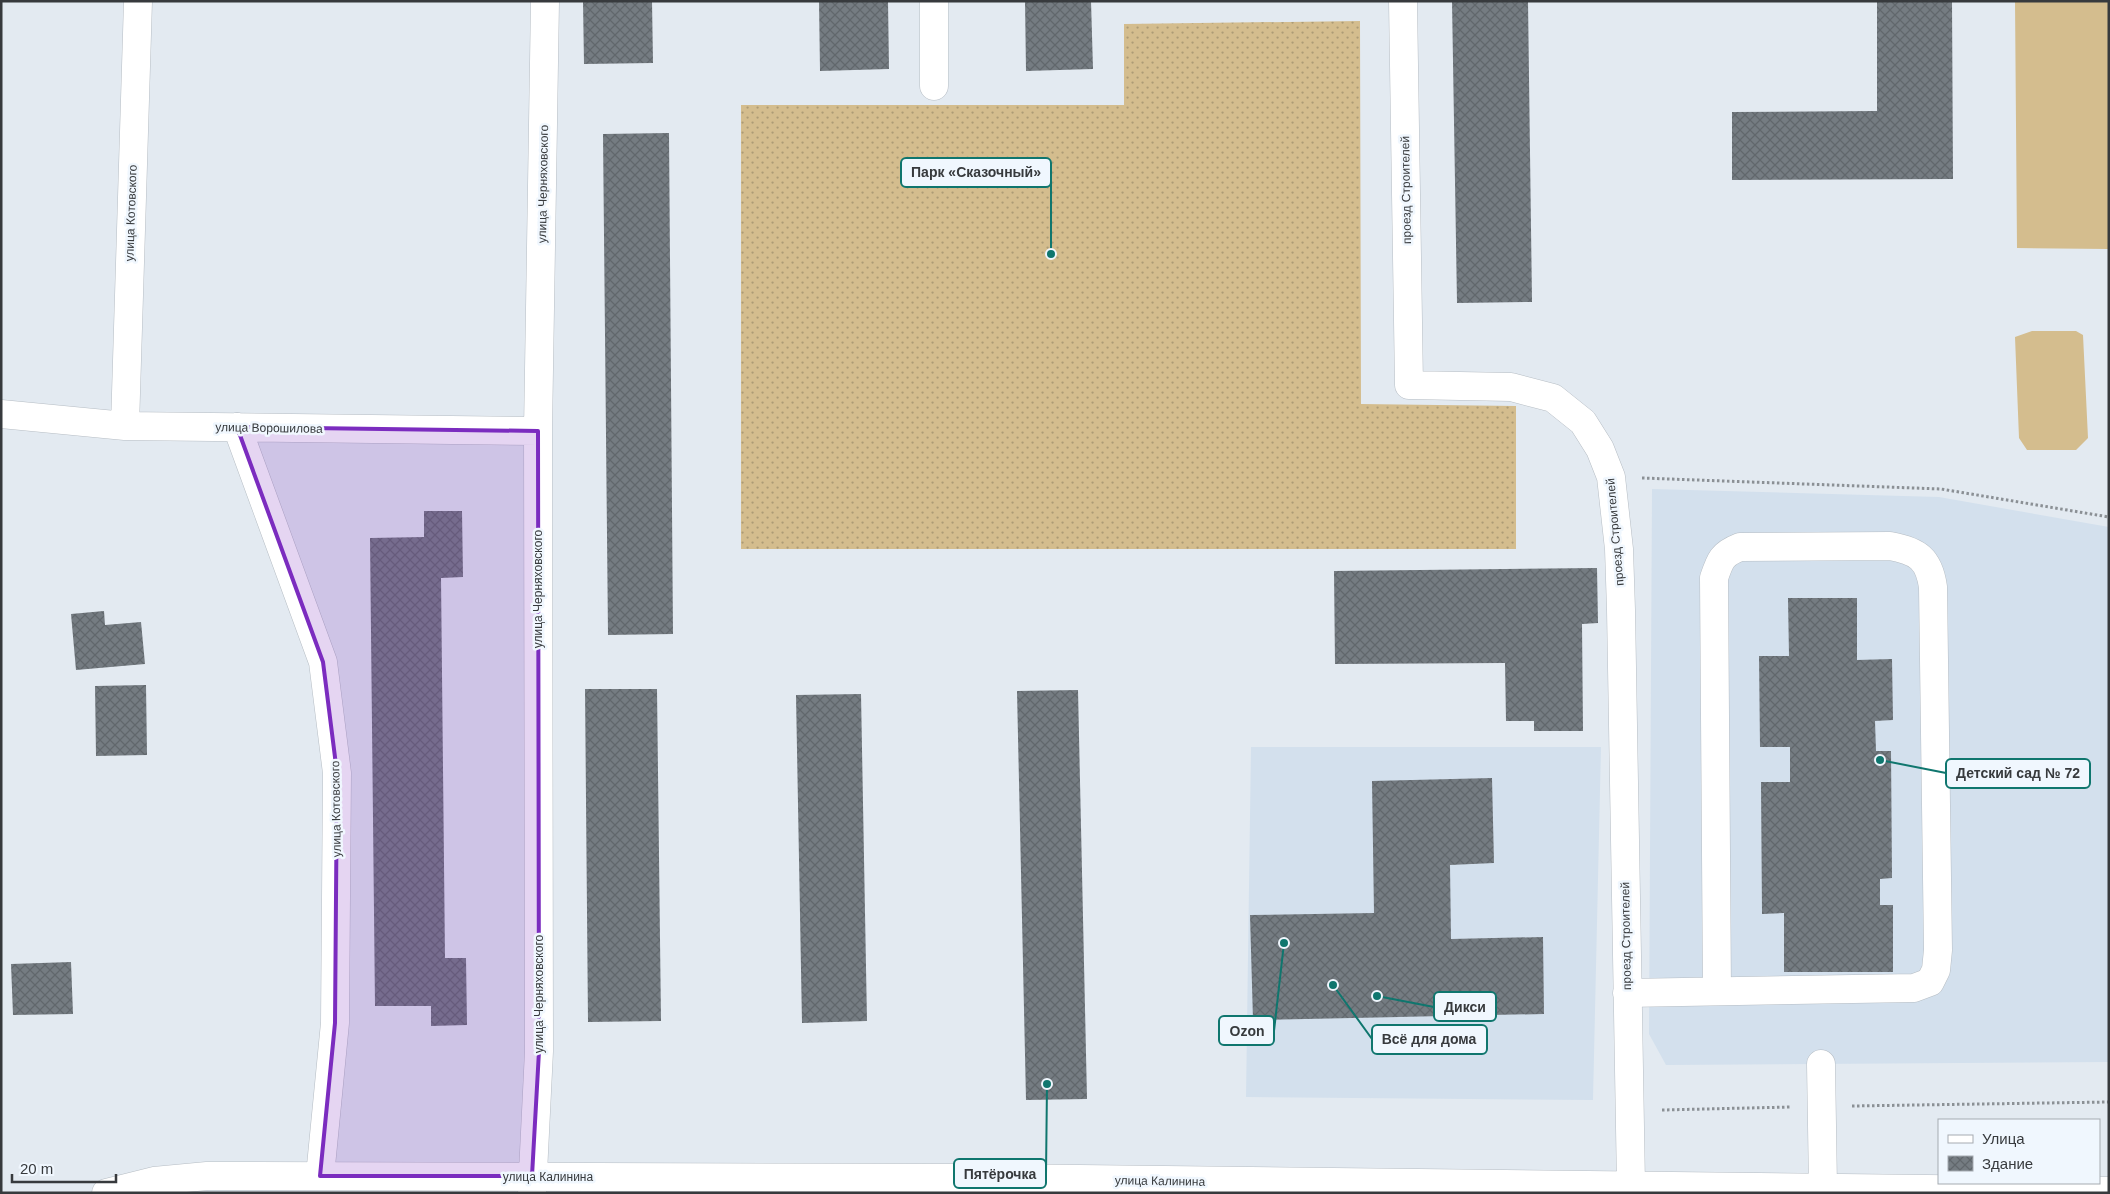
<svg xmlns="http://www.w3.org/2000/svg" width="2110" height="1194" font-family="Arial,sans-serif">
<defs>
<pattern id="grass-dots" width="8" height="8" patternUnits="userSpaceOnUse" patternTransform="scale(1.25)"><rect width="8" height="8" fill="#d4bd8e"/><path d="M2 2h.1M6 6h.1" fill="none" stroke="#ad9b75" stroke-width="1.8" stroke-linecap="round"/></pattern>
<pattern id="building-cross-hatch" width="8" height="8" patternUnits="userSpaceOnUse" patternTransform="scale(1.25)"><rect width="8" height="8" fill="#757c82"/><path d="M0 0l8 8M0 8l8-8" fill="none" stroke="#61676c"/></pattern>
</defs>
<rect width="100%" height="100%" fill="#e3eaf1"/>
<path fill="#d3e0ed" d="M1652,489L1939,497L2109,527V1062L1666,1065L1649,1034Z
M1251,747H1601L1593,1100L1246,1097Z"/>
<path fill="url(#grass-dots)" d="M1360,21L1361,404L1516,406V549H741V105H1124V24Z"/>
<path fill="#d4bd8e" d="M2015,1H2109V249L2017,248Z
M2032,331H2076L2083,335L2088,438L2076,450H2027L2019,438L2015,337Z"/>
<path fill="url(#building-cross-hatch)" d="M583,1H652L653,63L584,64Z
M819,1H888L889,69L820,71Z
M1025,1H1091L1093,69L1026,71Z
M1452,1H1528L1532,302L1457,303Z
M1877,1H1952L1953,179L1732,180V112L1877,111Z
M669,133L673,634L608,635L603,134Z
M424,511H462L463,577L441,578L445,958H466L467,1025L431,1026V1006H375L370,538L424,537Z
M1597,568L1598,623L1582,624L1583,731H1534V721H1506L1505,663L1335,664L1334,571Z
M1788,598H1857V660L1892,659L1893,720L1875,721L1876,751H1891L1892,878L1880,879V905H1893V972H1784V913L1762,914L1761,782H1790V747H1760L1759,656H1789Z
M104,611L105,625L141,622L145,664L76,670L71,614Z
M146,685L147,755L96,756L95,686Z
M585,689H657L661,1021L588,1022Z
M1078,690L1087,1099L1026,1100L1017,691Z
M861,694L867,1021L802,1023L796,695Z
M1492,778L1494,863L1450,865L1451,939L1543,937L1544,1014L1253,1020L1250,915L1374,913L1372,781Z
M71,962L73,1014L13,1015L11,964Z"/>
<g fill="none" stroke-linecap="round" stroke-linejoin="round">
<defs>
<path id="minor" d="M1403,1L1409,385L1511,387L1553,398L1583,422L1600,449L1611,477L1619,549L1621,610L1631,1185
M934,86V1
M1,414L125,426L538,431
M125,426L138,1
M237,427L323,662L337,773L335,1023L320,1176
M1627,993L1914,988L1930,982L1936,970L1938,950L1933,587C1929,559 1918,551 1890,546L1740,547C1722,554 1720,560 1714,578L1717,991
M1821,1064L1823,1187
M106,1193L154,1181L207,1176L992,1178L2109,1191
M532,1193L539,1051L538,431L545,1"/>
</defs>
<use href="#minor" stroke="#b6bdc4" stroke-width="29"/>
<path stroke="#8b9095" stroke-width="3" stroke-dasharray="2.5 2.5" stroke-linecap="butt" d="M1642,478L1941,489L2109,517
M1852,1106L2109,1102
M1662,1110L1791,1107"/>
<use href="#minor" stroke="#fff" stroke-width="28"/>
</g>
<path fill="#7b2cbf" fill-opacity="0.2" stroke="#7b2cbf" stroke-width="4" stroke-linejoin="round" d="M237,427L538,431L539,1051L532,1176H320L335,1023L337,773L323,662Z"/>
<g text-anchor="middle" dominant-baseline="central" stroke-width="5" stroke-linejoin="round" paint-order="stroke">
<g font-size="12" fill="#373a3d" stroke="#f0f7fe">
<text transform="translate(543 184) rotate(-89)">улица Черняховского</text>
<text transform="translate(1406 190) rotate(-91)">проезд Строителей</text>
<text transform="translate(131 213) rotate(-88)">улица Котовского</text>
<text transform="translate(269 428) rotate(1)">улица Ворошилова</text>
<text transform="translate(1615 532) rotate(-95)">проезд Строителей</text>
<text transform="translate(538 589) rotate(-90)">улица Черняховского</text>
<text transform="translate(336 809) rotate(-91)">улица Котовского</text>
<text transform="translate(1626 936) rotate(-91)">проезд Строителей</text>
<text transform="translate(539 994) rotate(-90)">улица Черняховского</text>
<text x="548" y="1177">улица Калинина</text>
<text transform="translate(1160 1181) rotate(1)">улица Калинина</text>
</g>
</g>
<path fill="none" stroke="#0f766e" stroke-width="2" d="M1051 254L1051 173M1880 760L1946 773M1377 996L1434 1007M1284 943L1274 1031M1333 985L1372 1039M1047 1084L1046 1174"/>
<g fill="#0f766e" stroke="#f0f7fe" stroke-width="2">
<circle cx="1051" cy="254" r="5"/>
<circle cx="1880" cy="760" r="5"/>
<circle cx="1377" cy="996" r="5"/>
<circle cx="1284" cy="943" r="5"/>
<circle cx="1333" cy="985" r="5"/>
<circle cx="1047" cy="1084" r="5"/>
</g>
<g fill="#f0f7fe" stroke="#0f766e" stroke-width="2">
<rect x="901" y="158" width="150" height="29" rx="5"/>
<rect x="1946" y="759" width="144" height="29" rx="5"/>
<rect x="1434" y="992" width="62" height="29" rx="5"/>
<rect x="1219" y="1016" width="55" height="29" rx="5"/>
<rect x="1372" y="1025" width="115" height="29" rx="5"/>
<rect x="954" y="1159" width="92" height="29" rx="5"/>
</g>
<g font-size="14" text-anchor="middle" font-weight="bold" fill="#373a3d">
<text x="976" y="177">Парк «Сказочный»</text>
<text x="2018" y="778">Детский сад № 72</text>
<text x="1465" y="1012">Дикси</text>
<text x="1247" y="1036">Ozon</text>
<text x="1429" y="1044">Всё для дома</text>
<text x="1000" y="1179">Пятёрочка</text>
</g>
<rect width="2110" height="1194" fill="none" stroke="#373a3d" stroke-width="5"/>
<rect x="1938" y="1119" width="162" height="65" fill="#f0f7fe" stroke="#a6abb1"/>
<rect x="1948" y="1135" width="25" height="8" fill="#ffffff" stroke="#a6abb1"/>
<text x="1982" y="1144" font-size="15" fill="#373a3d">Улица</text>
<rect x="1948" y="1156" width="25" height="15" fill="url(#building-cross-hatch)" stroke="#a6abb1"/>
<text x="1982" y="1169" font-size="15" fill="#373a3d">Здание</text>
<path d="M12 1174v8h104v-8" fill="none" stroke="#373a3d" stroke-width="2.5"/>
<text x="20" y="1174" font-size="15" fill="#373a3d" stroke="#f0f7fe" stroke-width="4" paint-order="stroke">20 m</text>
</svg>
